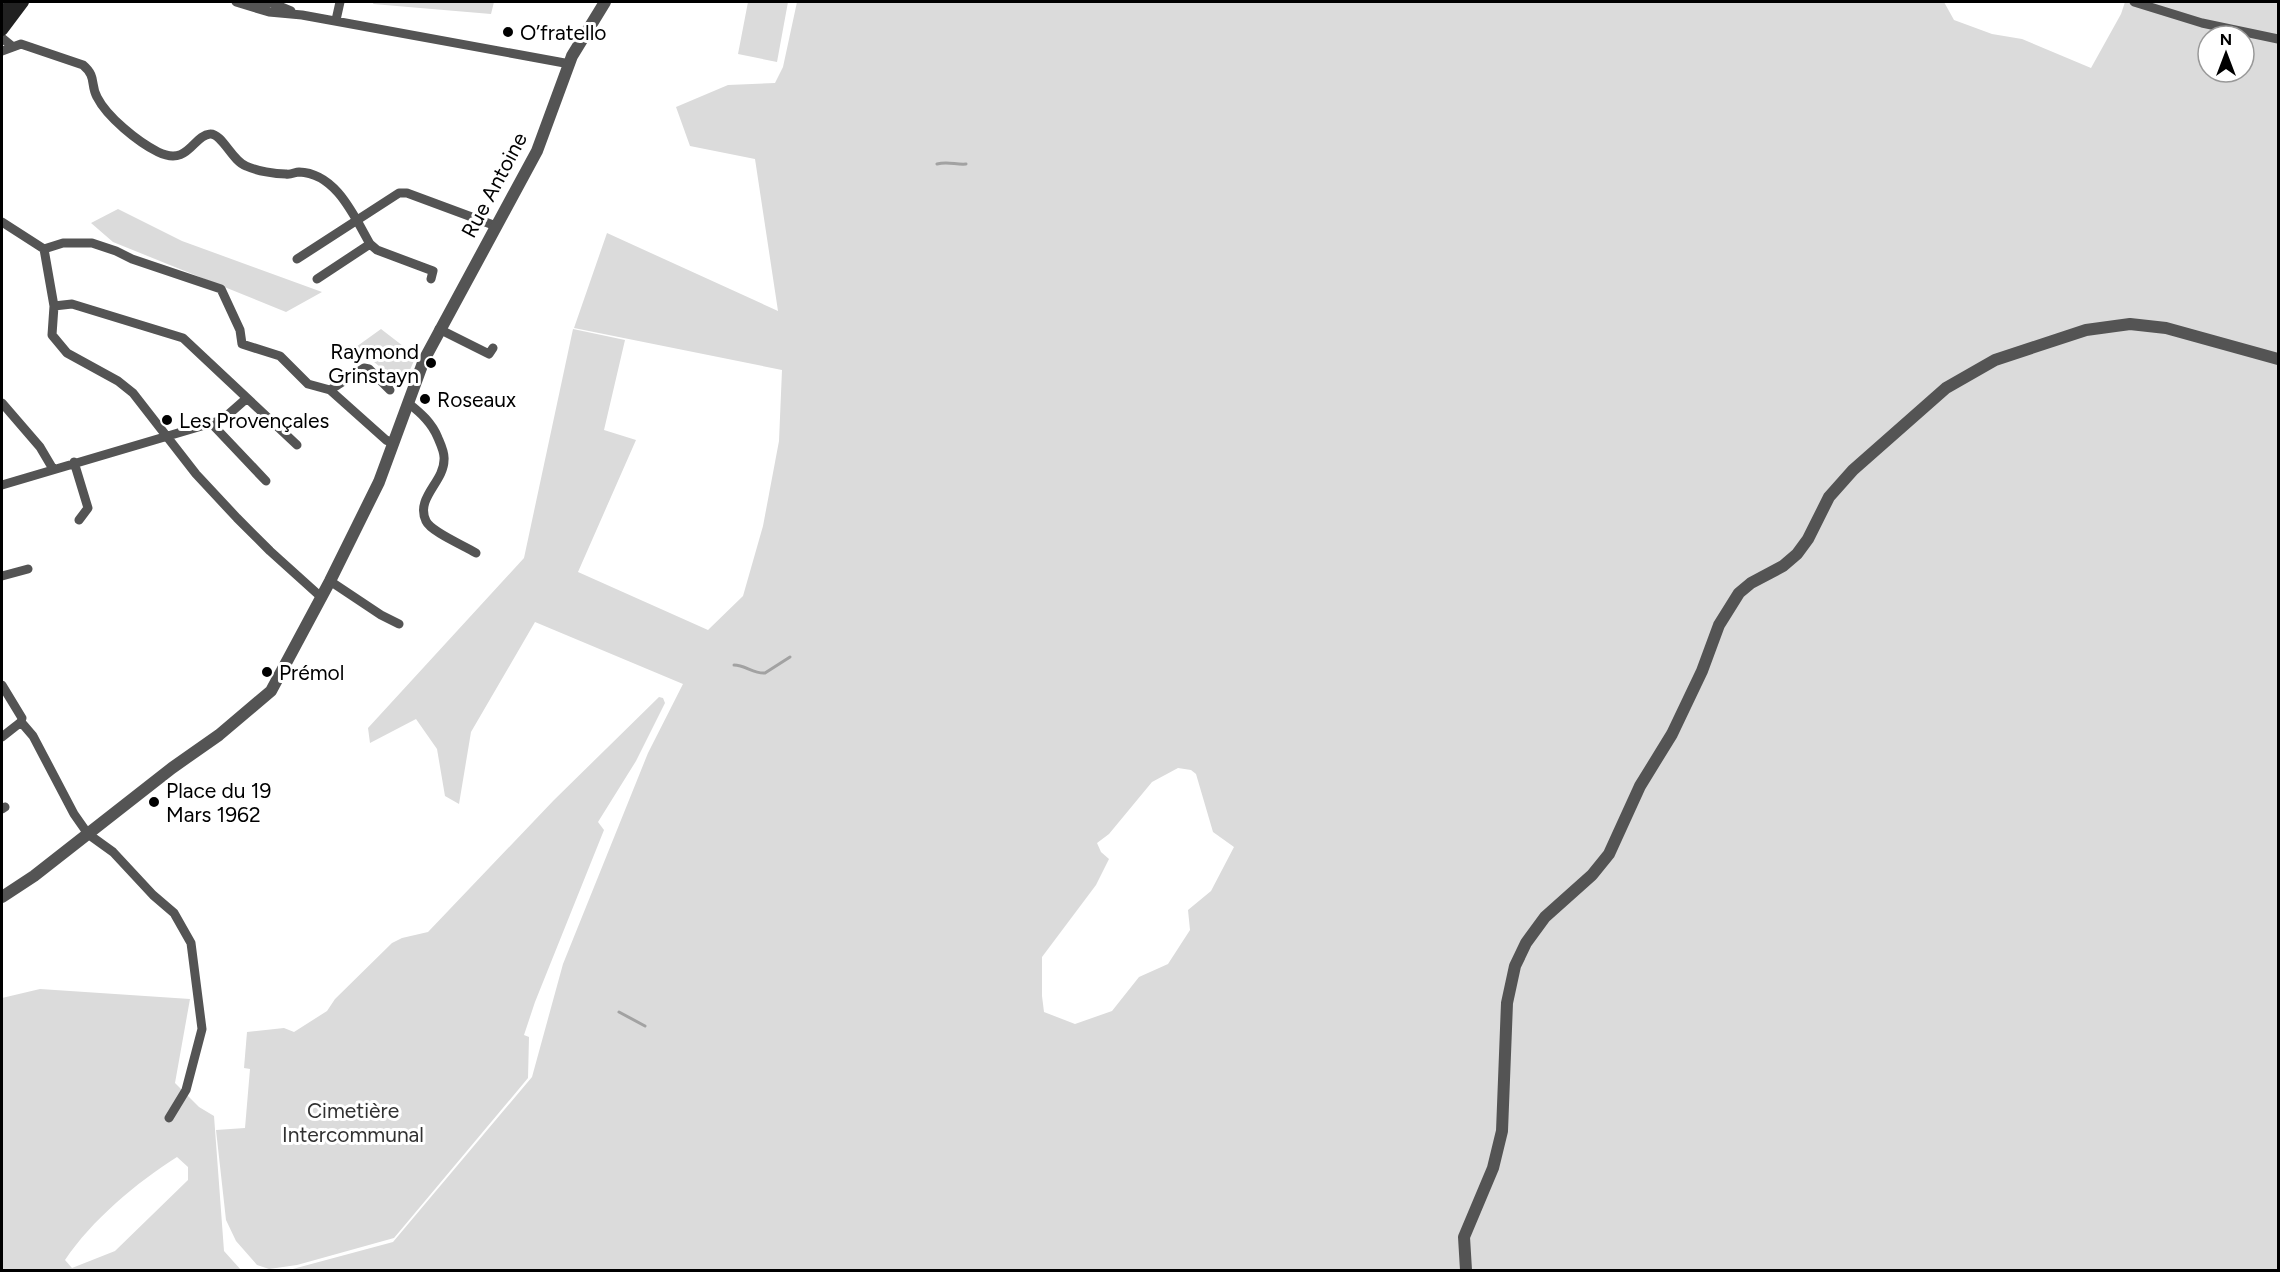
<svg xmlns="http://www.w3.org/2000/svg" width="2280" height="1272" font-family="Figtree,sans-serif">
<rect width="100%" height="100%" fill="#fff"/>
<path fill="#dbdbdb" fill-rule="evenodd" d="M374,2H494L491,14L373,4Z
M748,2H788L777,62L738,54Z
M797,2H1944L1954,20L1992,34L2022,39L2091,68L2121,14L2125,2H2278V1270H289L393,1242L532,1077L563,964L648,753L683,684L535,622L471,732L459,804L445,796L437,749L416,719L370,743L368,728L524,558L573,329L625,340L604,430L636,440L578,572L708,630L743,596L763,526L779,441L782,370L574,328L607,233L778,311L755,159L690,146L676,107L728,85L775,83L783,67ZM2208,36H2244V72H2208ZM1178,768L1191,770L1196,774L1213,832L1234,847L1211,891L1188,910L1190,930L1168,964L1139,977L1112,1011L1075,1024L1044,1012L1042,996V957L1096,885L1109,859L1101,852L1097,843L1109,834L1152,782Z
M118,209L182,241L322,292L286,312L113,242L91,223Z
M381,329L416,356L403,386L356,347Z
M659,697L663,698L665,703L636,761L598,822L604,830L535,1002L524,1035L529,1037L528,1078L394,1238L297,1265L269,1269L257,1265L236,1241L226,1220L216,1130L245,1128L250,1069L244,1068L247,1032L284,1028L294,1032L327,1011L335,999L392,943L402,938L428,932L554,800Z
M40,989L190,999L175,1083L199,1107L214,1116L224,1251L241,1270H2V998ZM177,1157L188,1167V1180L115,1251L72,1268L65,1260C92,1220 136,1183 177,1157Z"/>
<g fill="none" stroke-linecap="round" stroke-linejoin="round">
<path stroke="#a2a2a2" stroke-width="3" d="M937,164C948,161 956,165 966,164
M734,665C745,665 754,674 765,673L790,657
M619,1012L645,1026"/>
<path stroke="#545454" stroke-width="9" d="M236,2L269,12L302,15L570,64
M251,2L272,3L291,11
M2134,2L2202,23L2278,39
M336,20L340,2
M2,38L13,47
M2,51L21,44L83,65C97,77 90,84 97,97C107,117 138,142 158,152C189,167 193,135 210,134C222,133 232,161 246,166C257,171 275,174 286,174C291,175 295,172 299,172C336,173 354,216 370,244L377,250L433,271L431,279
M2,222L44,249L63,243H92L116,251L132,259L221,289L240,330L242,344L280,356L308,384L330,390L386,440L393,443
M44,249L54,306
M297,259L399,193H407L496,226
M317,279L370,244
M439,329L489,354L493,348
M330,390L364,368L369,369L390,390
M2,403L40,447L53,469
M408,403C421,413 432,423 438,438C441,445 445,453 444,460C444,482 415,498 426,521C431,532 465,546 476,553
M211,423L266,481
M297,445L183,338L72,304L54,306L52,335L67,353L118,381L133,393L196,474L237,518L270,551L321,597
M74,462L88,508L79,520
M2,485L222,420L247,398
M2,576L28,569
M330,581L381,615L399,624
M2,685L22,718L21,722L33,736L74,814L88,834L113,852L153,895L174,913L191,943L202,1029L186,1090L169,1118
M2,737L21,722
M2,809L5,807"/>
<path stroke="#545454" stroke-width="12" d="M2,897L34,876L172,768L219,735L271,691L330,581L379,482L424,360L537,151L572,56L605,2
M1466,1270L1464,1237L1493,1168L1502,1131L1507,1003L1515,966L1526,943L1545,917L1592,875L1609,854L1640,786L1672,734L1702,671L1719,625L1739,593L1751,583L1783,566L1797,554L1808,539L1829,497L1853,470L1946,388L1995,360L2086,330L2130,324L2166,328L2278,359"/>
<path stroke="#212121" stroke-width="12" d="M2,14L12,2
M2,30L23,2"/>
</g>
<g fill="#000" stroke="#fff" stroke-width="2">
<circle cx="508" cy="32" r="6"/>
<circle cx="431" cy="363" r="6"/>
<circle cx="425" cy="399" r="6"/>
<circle cx="167" cy="420" r="6"/>
<circle cx="267" cy="672" r="6"/>
<circle cx="154" cy="802" r="6"/>
</g>
<g text-anchor="middle" dominant-baseline="central" stroke-width="6" stroke-linejoin="round" paint-order="stroke">
<g font-size="21" fill="#000" stroke="#fff" text-anchor="start">
<text x="520" y="32">O’fratello</text>
<text x="419" y="351" text-anchor="end">Raymond<tspan x="419" dy="24">Grinstayn</tspan></text>
<text x="437" y="399">Roseaux</text>
<text x="179" y="420">Les Provençales</text>
<text x="279" y="672">Prémol</text>
<text x="166" y="790">Place du 19<tspan x="166" dy="24">Mars 1962</tspan></text>
</g>
<g font-size="21" fill="#000" stroke="#fff">
<text transform="translate(494 185) rotate(-62)">Rue Antoine</text>
</g>
<g font-size="21" fill="#323232" stroke="#fff">
<text x="353" y="1110">Cimetière<tspan x="353" dy="24">Intercommunal</tspan></text>
</g>
</g>
<rect width="2280" height="1272" fill="none" stroke="#000000" stroke-width="6"/>
<g transform="translate(2226 54)"><circle r="28" fill="#ffffff" stroke="#999999" stroke-width="1.5"/>
<path d="M0-4.5L10 22L0 15L-10 22Z" fill="#000000"/>
<text y="-9" font-size="16" font-weight="bold" text-anchor="middle" fill="#000000">N</text>
</g>
</svg>
